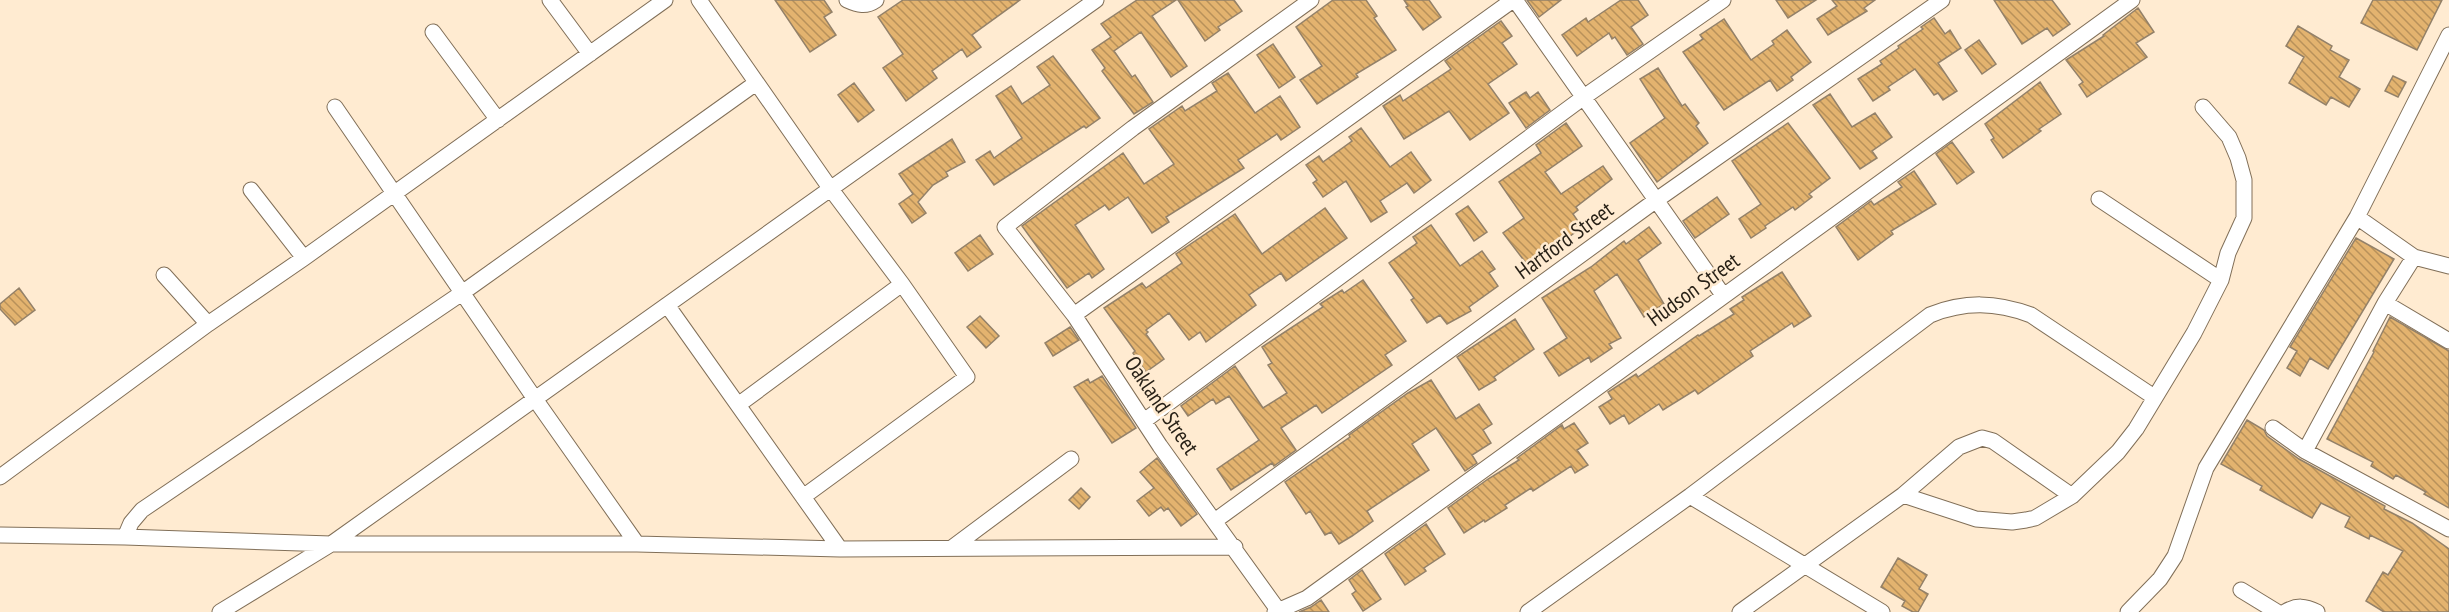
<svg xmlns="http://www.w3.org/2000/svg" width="2449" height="612" font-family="'PT Sans Narrow',sans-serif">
<defs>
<pattern id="building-back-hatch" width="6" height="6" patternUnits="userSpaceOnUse" patternTransform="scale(1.5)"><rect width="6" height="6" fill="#e3b36f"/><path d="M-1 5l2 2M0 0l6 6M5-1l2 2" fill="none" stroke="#b8915a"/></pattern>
</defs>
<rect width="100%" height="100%" fill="#ffebd1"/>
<path fill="url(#building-back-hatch)" stroke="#938169" stroke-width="1.5" d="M775,0H824L832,12L824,17L836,35L810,52Z
M903,0H1020L972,35L981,47L967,57L962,49L932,71L937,78L906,101L883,68L903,54L878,17Z
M1137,0H1176L1152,16L1187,66L1171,77L1141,32L1114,51L1132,77L1135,75L1153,102L1134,114L1102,71L1105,68L1092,50L1111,37L1101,24Z
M1178,0H1234L1242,11L1218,27L1220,30L1205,41Z
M1333,0H1366L1377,16L1374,18L1396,50L1356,74L1358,77L1317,104L1300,80L1322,66L1296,27Z
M1404,0H1429L1441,17L1423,30L1406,7L1408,6Z
M1527,0H1561L1539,17Z
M1621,0H1638L1648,15L1631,27L1643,44L1627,55L1615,37L1612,39L1609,33L1577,56L1562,35L1586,18L1588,22Z
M1776,0H1816L1788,18Z
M1832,0H1875L1864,8L1867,11L1828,35L1817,19L1837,6Z
M1994,0H2052L2070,24L2053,36L2047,28L2022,44Z
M2373,0H2442L2417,50L2361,23Z
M2138,8L2154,32L2136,43L2147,57L2087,97L2079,85L2083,82L2066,60L2104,36L2103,35Z
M1934,18L1945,34L1950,30L1961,48L1938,63L1957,91L1943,100L1938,93L1934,95L1915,69L1888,87L1890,90L1873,101L1858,79L1882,64L1880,61L1899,48L1898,46L1923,29L1921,27Z
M1724,19L1751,60L1774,44L1772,41L1787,30L1811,62L1791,77L1793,80L1777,91L1770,80L1724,110L1683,52L1703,39L1700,35Z
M1501,21L1512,36L1502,43L1517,64L1488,84L1509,113L1470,140L1449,111L1404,139L1383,106L1400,95L1403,101L1451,69L1445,61Z
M2298,26L2332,46L2330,50L2349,60L2339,77L2360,89L2349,107L2331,97L2326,105L2289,83L2304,57L2286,46Z
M1979,40L1996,64L1982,74L1965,50Z
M1273,44L1295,77L1279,88L1257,55Z
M1053,56L1100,118L1086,128L1084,126L994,185L976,160L990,151L994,158L1022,138L996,96L1011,86L1022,104L1050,85L1037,67Z
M1658,68L1682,106L1685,104L1699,123L1696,126L1708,143L1657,182L1630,143L1665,118L1640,79Z
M1228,73L1255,113L1280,96L1300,127L1281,140L1277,134L1238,160L1244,168L1166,217L1169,222L1152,233L1128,197L1109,210L1105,205L1075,225L1104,269L1092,278L1089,273L1067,288L1022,226L1123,153L1144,184L1174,164L1149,129L1182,106L1185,111L1217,91L1212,83Z
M2393,76L2406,82L2398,97L2385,91Z
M2040,82L2061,114L2039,129L2041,131L2003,158L1991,140L1994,138L1985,124Z
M854,83L874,110L858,122L838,95Z
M1526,92L1530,98L1538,92L1550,110L1526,128L1509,103Z
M1830,94L1852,127L1875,113L1892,137L1872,151L1877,158L1860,169L1813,105Z
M1566,123L1582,146L1545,172L1561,194L1603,166L1612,179L1576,207L1578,210L1573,214L1582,227L1561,243L1563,245L1529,267L1503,233L1524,218L1499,182L1541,153L1536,145Z
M1788,123L1830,178L1809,194L1812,197L1795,210L1793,207L1765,226L1766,228L1751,238L1739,219L1761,204L1732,161Z
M1361,128L1390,167L1411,152L1431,180L1414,193L1407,183L1380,201L1387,212L1371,222L1346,181L1323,197L1313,183L1317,180L1306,165L1319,156L1323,162L1352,141L1349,137Z
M952,139L965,162L946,172L948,176L933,185L918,202L926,213L912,223L899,204L913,194L899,174Z
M1952,142L1974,172L1957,184L1936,154Z
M1914,171L1936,204L1891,231L1893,234L1858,260L1836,227L1871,201L1874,205L1902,187L1898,182Z
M1717,197L1729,214L1695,238L1683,221Z
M1468,206L1487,232L1474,241L1456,214Z
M1325,208L1347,238L1286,281L1281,273L1249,295L1256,305L1206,342L1200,332L1189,340L1169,313L1146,330L1148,332L1146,334L1164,359L1146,372L1133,353L1135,351L1104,308L1142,283L1146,288L1182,263L1176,254L1235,214L1262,254Z
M1431,225L1460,266L1482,251L1495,269L1489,273L1498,286L1469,307L1471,311L1447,324L1440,315L1427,323L1411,300L1414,298L1389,263L1417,243L1413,237Z
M1649,227L1661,243L1638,260L1664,304L1644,317L1617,274L1594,291L1621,338L1609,344L1612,348L1591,362L1589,357L1559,376L1544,353L1567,338L1542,298L1591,267L1624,241L1626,244Z
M980,235L993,254L968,271L955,253Z
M2356,238L2394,259L2328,369L2310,358L2300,376L2287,368L2297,351L2290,347Z
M1782,272L1811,316L1794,327L1792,323L1750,351L1753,356L1698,394L1695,390L1663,410L1659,404L1629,424L1624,415L1610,424L1599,407L1612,399L1608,392L1636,374L1638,377L1698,335L1699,336L1734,314L1730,309L1744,300L1742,297Z
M1363,280L1406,341L1385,355L1392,365L1322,413L1316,405L1281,428L1296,450L1274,466L1272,463L1231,490L1217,469L1259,440L1229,396L1216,404L1213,399L1188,416L1181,406L1235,366L1263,408L1287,393L1268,365L1272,363L1262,347L1323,307L1320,304L1342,290L1344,293Z
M19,288L35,310L15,325L0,309V304Z
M980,316L999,336L986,348L967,327Z
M2390,317L2449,351V508L2424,494L2426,492L2396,475L2393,479L2371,466L2373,462L2327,439L2374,352L2373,351Z
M1515,319L1534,349L1494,377L1496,380L1479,390L1457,357Z
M1070,327L1079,340L1053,356L1045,343Z
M1102,376L1136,428L1112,443L1074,387L1088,379L1090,383Z
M1431,380L1456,419L1479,404L1492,424L1483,430L1491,443L1472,455L1477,463L1465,471L1436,428L1412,444L1429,470L1367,511L1373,521L1352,536L1339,544L1331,532L1325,535L1310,511L1306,514L1285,482L1350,437L1349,435L1408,393Z
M2247,420L2264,430L2267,436L2299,459L2385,506L2384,509L2412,523L2449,549V612H2384L2366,601L2383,572L2388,575L2403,551L2370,535L2369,539L2345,527L2350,517L2321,503L2312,518L2260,490L2262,486L2221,464Z
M1574,423L1588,443L1577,450L1588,465L1575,473L1571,466L1533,491L1531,488L1505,505L1507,508L1485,522L1484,520L1464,533L1448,508L1488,479L1519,460L1517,458L1562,425L1564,429Z
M1157,458L1197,514L1181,526L1168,508L1164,511L1161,507L1149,516L1137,501L1154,488L1140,472Z
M1081,488L1090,497L1079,509L1069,500Z
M1426,524L1445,554L1424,568L1426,571L1405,585L1385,554Z
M1898,558L1927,575L1919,589L1928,594L1918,612H1913L1902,606L1905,601L1881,587Z
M1362,570L1381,599L1363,611L1352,594L1356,591L1349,580Z
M1321,600L1329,612H1299L1311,607Z"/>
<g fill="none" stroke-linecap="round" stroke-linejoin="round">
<defs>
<path id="street" d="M550,0L590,54
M699,0L830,188L902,284L738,405
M847,0C858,5 866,7 876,0
M1515,0L1723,295
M433,32L498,120
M756,83L462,293L142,510L131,523L125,537L331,544H637L840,549L1235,547
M335,107L535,399L637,544
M251,190L304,258
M2099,199L2221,280
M2357,217L2414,257L2449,266
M164,275L208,324
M2385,303L2449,341
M667,305L840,549
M1074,315L1513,0
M1144,421L1584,97L1723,0
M2273,428L2305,451L2449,529
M2305,451L2385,303L2414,257
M0,477L208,324L304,258L665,0
M1903,495L1976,519L2012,522L2026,520L2035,518L2072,496L2118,452L2136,429L2194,333L2221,280L2228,253L2244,218V180L2238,158L2229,137L2203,107
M1690,496L1882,612
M803,497L967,377L902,284
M1216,520L1655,201L1942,0
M0,535L125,537
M953,547L1071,459
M2241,590L2277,612
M1278,610L1160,446L1074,315L1005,227L1133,128L1311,0
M220,612L331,544L1096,0
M1275,612L1307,598L2132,0
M1528,612L1690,496L1930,315C1965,301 1996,302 2031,315L2154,397
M1740,612L1903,495L1959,447L1982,438L1993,441L2072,496
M2128,612L2160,579L2175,556L2206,468L2357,217L2449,35
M2285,612C2297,605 2305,606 2317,612"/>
</defs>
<use href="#street" stroke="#816f58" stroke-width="17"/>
<use href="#street" stroke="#fff" stroke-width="15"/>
</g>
<g text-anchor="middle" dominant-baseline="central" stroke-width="5" stroke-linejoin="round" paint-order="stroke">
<g font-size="22" fill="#261f15" stroke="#ffebd1">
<text transform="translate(1564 240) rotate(-36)">Hartford Street</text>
<text transform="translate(1693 289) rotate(-36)">Hudson Street</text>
<text transform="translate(1162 405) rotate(56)">Oakland Street</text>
</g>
</g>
</svg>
